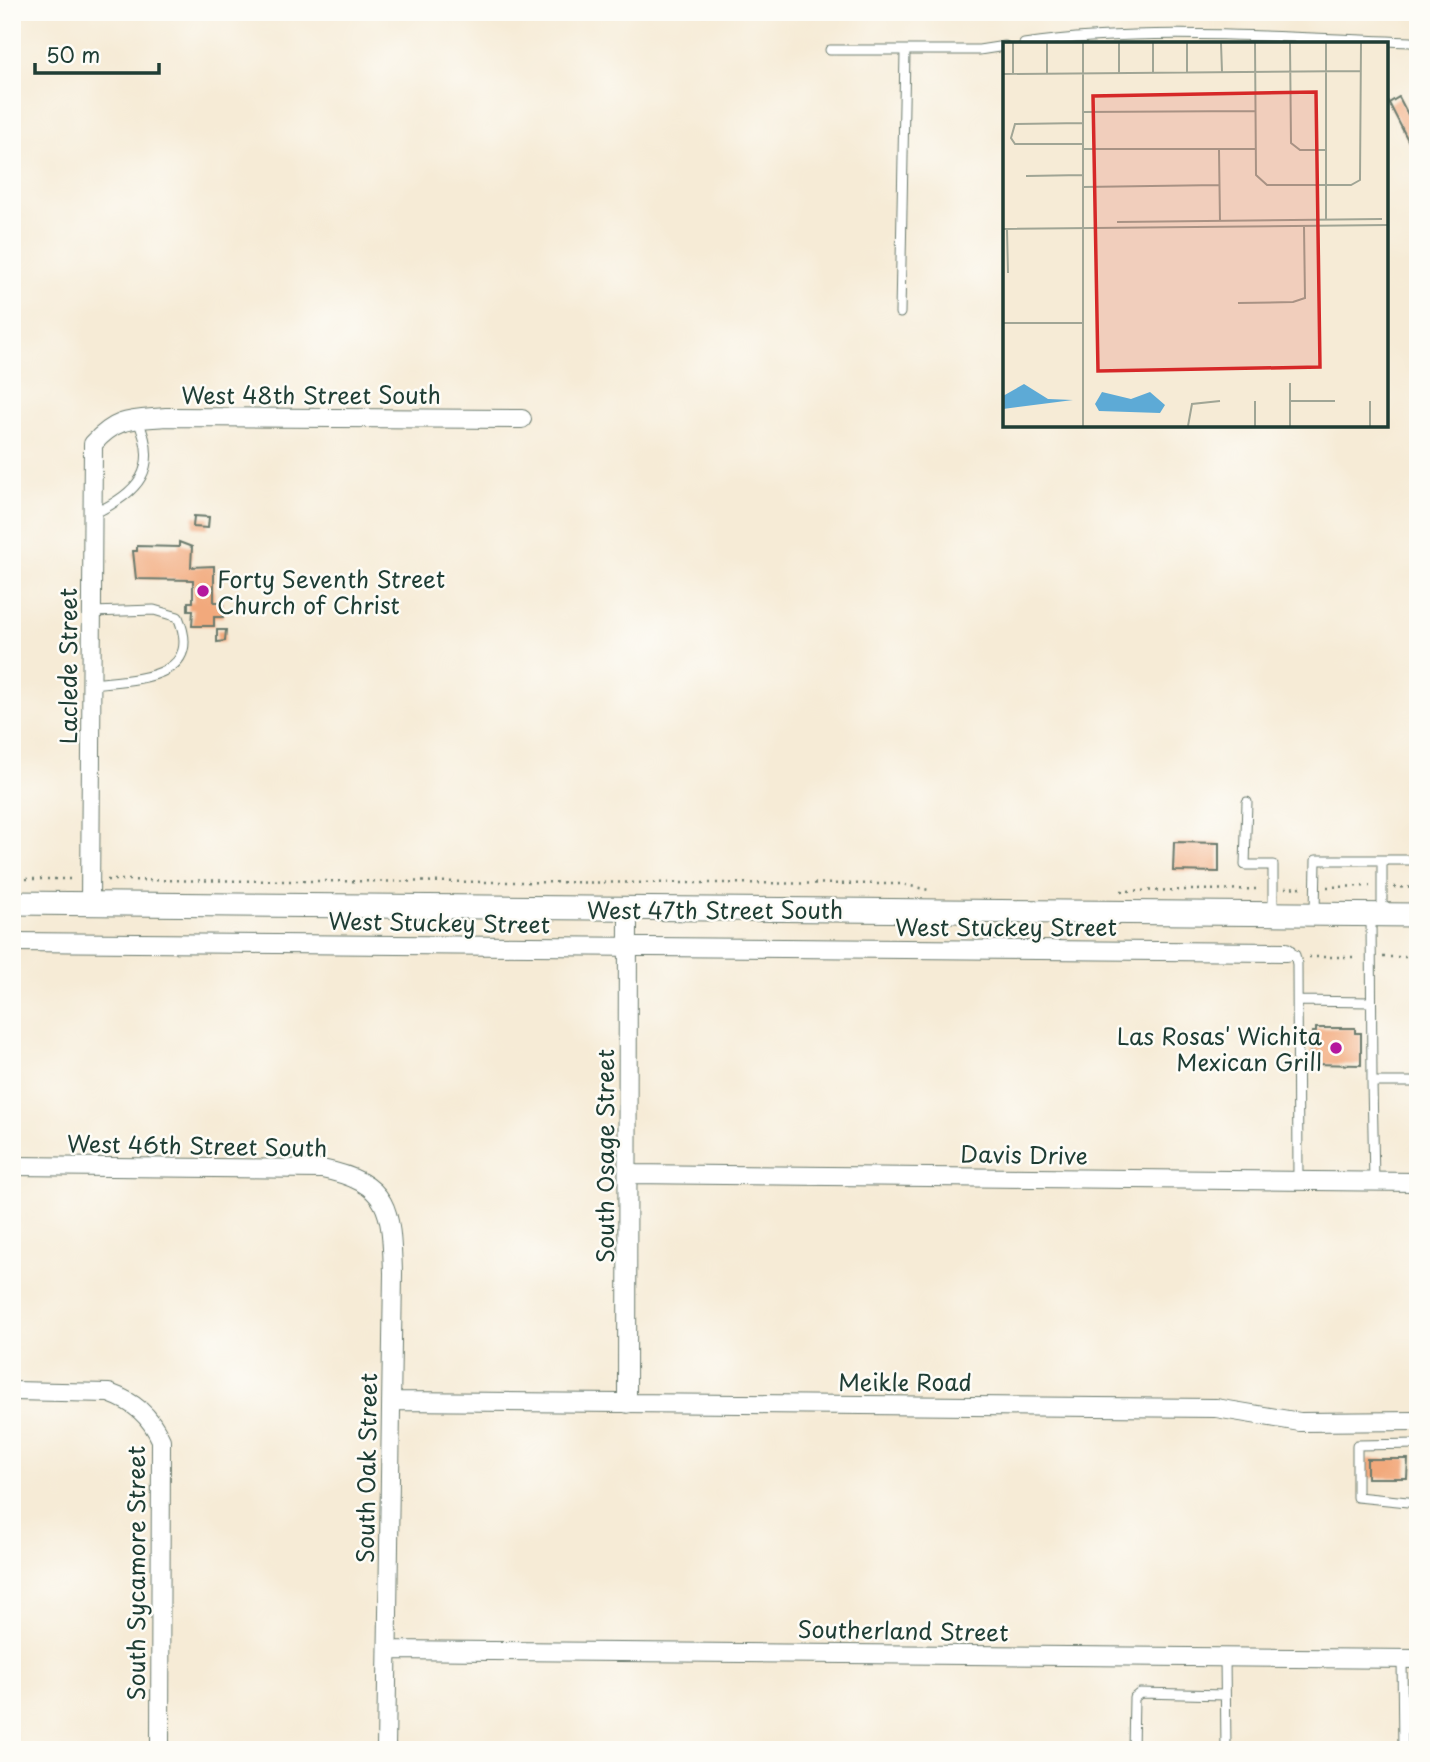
<svg xmlns="http://www.w3.org/2000/svg" width="1430" height="1762" font-family="'Playpen Sans',sans-serif">
<rect width="100%" height="100%" fill="#fdfcf7"/>
<filter id="ink" filterUnits="userSpaceOnUse"><feTurbulence type="fractalNoise" baseFrequency=".0143" numOctaves="2"/><feDisplacementMap in="SourceGraphic" scale="14" xChannelSelector="R" yChannelSelector="G"/><feConvolveMatrix kernelMatrix="1 2 1 2 8 2 1 2 1" color-interpolation-filters="sRGB"/></filter>
<filter id="wash" filterUnits="userSpaceOnUse"><feTurbulence type="fractalNoise" baseFrequency=".00686" numOctaves="4" result="noise"/><feDisplacementMap in="SourceGraphic" scale="28" xChannelSelector="R" yChannelSelector="G"/><feGaussianBlur stdDeviation="1.57" result="paint"/><feColorMatrix in="noise" values="0 0 0 0 0 0 0 0 0 0 0 0 0 0 0 0 0 1.4 0 .05"/><feComposite in="paint" operator="in"/></filter>
<g filter="url(#wash)">
<rect width="100%" height="100%" fill="#f6ebd6"/>
<g id="blocks">
<path fill="#f2a97b" d="M1399,97L1418,134V142L1411,146L1389,103Z
M194,516L209,517L208,528L193,527Z
M179,542L192,547L191,567L214,566V602H223V617H214V626H192L193,610H188V602H193V580L136,579L133,551H137V546L179,547Z
M217,630H226L225,641L217,642Z
M1174,842L1219,843V872L1173,871Z
M1414,1000H1418V1036H1413Z
M1316,1028H1355V1033H1361V1065L1311,1064L1312,1032H1316Z
M1367,1459H1408L1407,1478H1367Z"/>
</g>
</g>
<g filter="url(#ink)">
<use href="#blocks" fill-opacity="0" stroke="#6a7a6d" stroke-width="2"/>
<g fill="none" stroke-linecap="round" stroke-linejoin="round">
<defs>
<path id="service" d="M1024,44C1149,26 1284,38 1411,42L1418,46
M830,50H979L1005,46
M900,313L905,52
M93,514C138,493 161,469 137,419
M92,684C134,679 205,680 178,617L154,610L92,612
M1247,802L1245,865H1273V912
M1382,860H1418
M1315,913L1316,860H1382V913
M1371,916L1372,1082H1418
M1286,952L1295,955L1297,964L1298,1181
M1298,1001L1371,1002
M1372,1082L1374,1182
M1418,1444L1357,1445V1497L1418,1503
M1225,1657L1226,1750
M1402,1659L1403,1750
M1133,1750L1134,1698L1140,1693L1225,1695"/>
<path id="minor" d="M90,904L93,444C117,417 132,420 166,417L522,419
M12,942L1286,952
M12,1166L322,1169C391,1183 391,1211 393,1273L386,1750
M629,1174L1418,1182
M12,1391L109,1393C134,1402 150,1415 161,1440L160,1750
M391,1401L1216,1408L1300,1422L1418,1421
M627,1404L628,909
M388,1650L1418,1659"/>
<path id="tertiary" d="M12,903L1418,915"/>
</defs>
<use href="#service" stroke="#6a7a6d" stroke-width="11"/>
<use href="#minor" stroke="#6a7a6d" stroke-width="20"/>
<use href="#tertiary" stroke="#6a7a6d" stroke-width="25"/>
<path stroke="#6a7a6d" stroke-width="2.5" stroke-dasharray="2 5" stroke-linecap="butt" d="M12,879H72
M107,880L901,884L929,890
M1327,887L1370,886
M1394,887L1418,888
M1285,888L1303,887
M1121,891L1261,889
M1309,957H1358
M1383,957H1418"/>
<use href="#service" stroke="#fff" stroke-width="9"/>
<use href="#minor" stroke="#fff" stroke-width="18"/>
<use href="#tertiary" stroke="#fff" stroke-width="23"/>
</g>
</g>
<g fill="#b5179e" stroke="#fdfcf7" stroke-width="2.5">
<circle cx="203" cy="591" r="7"/>
<circle cx="1336" cy="1048" r="7"/>
</g>
<g text-anchor="middle" dominant-baseline="central" stroke-width="5" stroke-linejoin="round" paint-order="stroke">
<g font-size="23" fill="#1f3d34" stroke="#fdfcf7">
<text x="311" y="394">West 48th Street South</text>
<text transform="translate(67 666) rotate(-90)">Laclede Street</text>
<text x="715" y="909">West 47th Street South</text>
<text transform="translate(439 922) rotate(1)">West Stuckey Street</text>
<text x="1006" y="926">West Stuckey Street</text>
<text transform="translate(197 1145) rotate(1)">West 46th Street South</text>
<text transform="translate(1024 1154) rotate(1)">Davis Drive</text>
<text transform="translate(604 1156) rotate(-90)">South Osage Street</text>
<text x="905" y="1381">Meikle Road</text>
<text transform="translate(366 1468) rotate(-89)">South Oak Street</text>
<text transform="translate(135 1573) rotate(-90)">South Sycamore Street</text>
<text transform="translate(903 1630) rotate(1)">Southerland Street</text>
</g>
<g font-size="23" fill="#1f3d34" stroke="#fdfcf7" text-anchor="start">
<text x="217" y="578">Forty Seventh Street<tspan x="217" dy="26">Church of Christ</tspan></text>
<text x="1322" y="1035" text-anchor="end">Las Rosas' Wichita<tspan x="1322" dy="26">Mexican Grill</tspan></text>
</g>
</g>
<g transform="translate(1003 42)">
<rect width="385" height="385" fill="#f6ebd6"/>
<path d="M21,342L45,357L70,358L0,367V354ZM99,350L128,357L147,350L162,363L157,371L96,369L92,362Z" fill="#5daad6"/>
<path fill="none" stroke="#a0a595" stroke-width="2" d="M10,1V32M44,1V32M80,1V384M116,1V31M150,1V31M184,1V31M218,1L219,30M252,1L253,133L264,143H348L357,138L358,1M287,1L288,101L297,108H323M323,1V178M0,32L358,29M79,70L252,69M79,102H12L8,96L12,82L80,81M79,107H253M216,108L217,180M23,134L80,133M80,145L216,143M114,180L379,177M0,187L385,183M4,187L5,231M235,261L290,260L302,256L301,184M0,281H80M252,359V384M287,359H332M185,384L189,362L217,359M287,384V341M367,384V359"/>
<path fill="#d62828" fill-opacity="0.15" stroke="#d62828" stroke-width="3.5" d="M313,50L317,325L95,329L90,54Z"/>
<rect width="385" height="385" fill="none" stroke="#1f3d34" stroke-width="3.5"/>
</g>
<rect width="1430" height="1762" fill="none" stroke="#fdfcf7" stroke-width="42"/>
<path d="M35 63v10h124v-10" fill="none" stroke="#1f3d34" stroke-width="3.5"/>
<text x="46" y="63" font-size="21" fill="#1f3d34" stroke="#fdfcf7" stroke-width="5" paint-order="stroke">50 m</text>
</svg>
